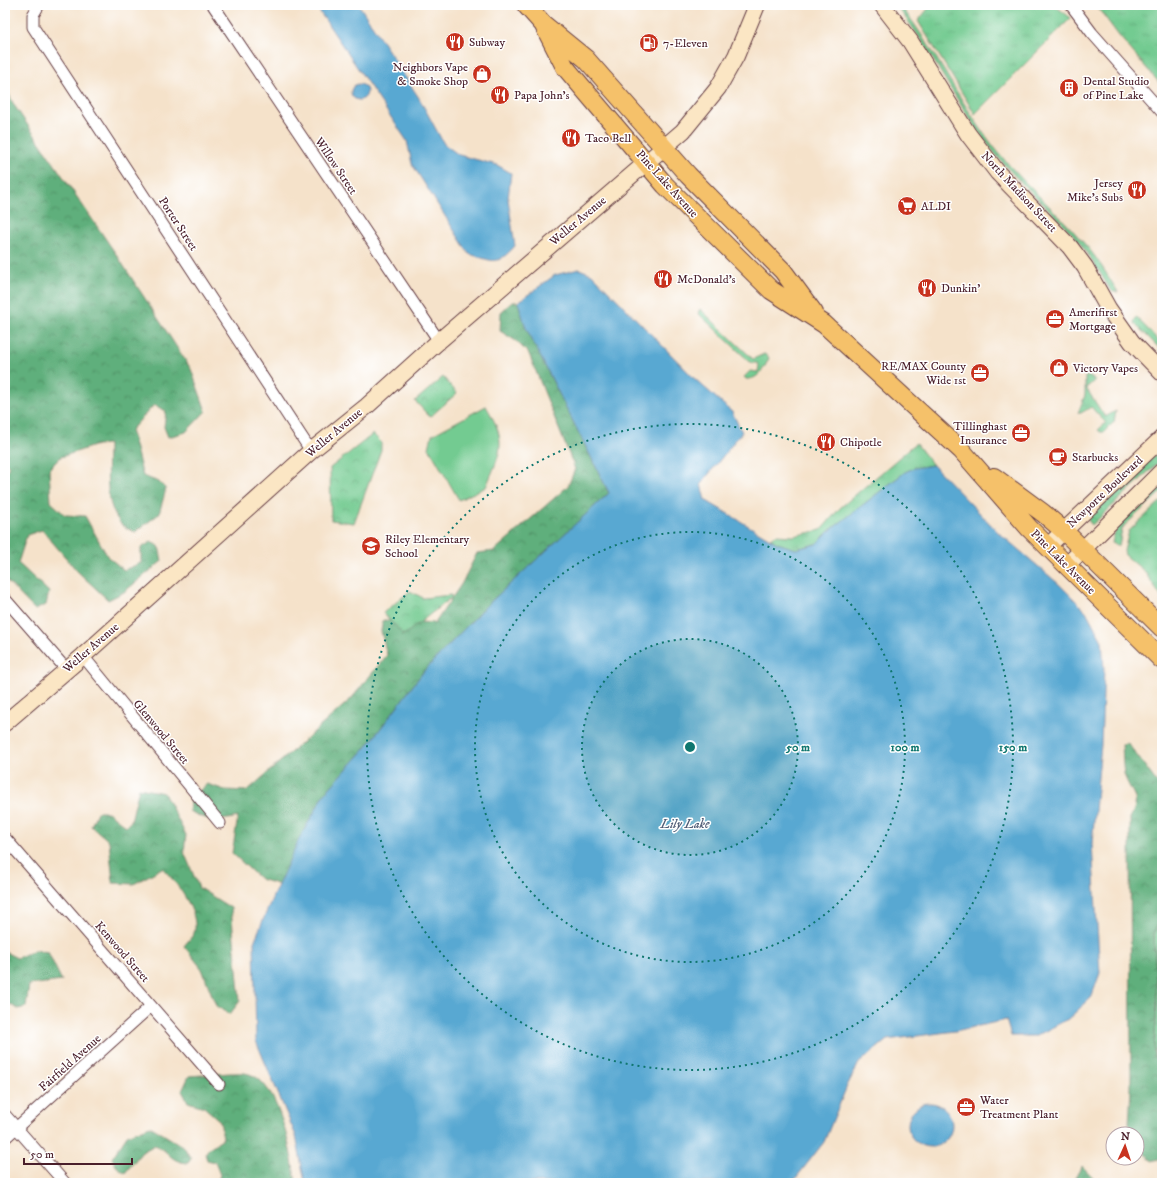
<svg xmlns="http://www.w3.org/2000/svg" width="1167" height="1188" font-family="'IM FELL DW Pica',serif">
<defs>
<pattern id="grass-tufts" width="24" height="20" patternUnits="userSpaceOnUse"><rect width="24" height="20" fill="#73cb91"/><path d="M3 7l-1-3M5 7V3M7 7l1-3M15 17l-1-3M17 17v-4M19 17l1-3" fill="none" stroke="#65ae7d"/></pattern>
<pattern id="forest-crowns" width="20" height="18" patternUnits="userSpaceOnUse"><rect width="20" height="18" fill="#5eaf7b"/><path d="M2 6a3 3 0 1 1 6 0M12 15a3 3 0 1 1 6 0" fill="none" stroke="#508e65"/></pattern>
<pattern id="park-crowns" width="20" height="18" patternUnits="userSpaceOnUse"><rect width="20" height="18" fill="#73cb91"/><path d="M2 6a3 3 0 1 1 6 0M12 15a3 3 0 1 1 6 0" fill="none" stroke="#65ae7d"/></pattern>
<pattern id="garden-dots" width="8" height="8" patternUnits="userSpaceOnUse"><rect width="8" height="8" fill="#73cb91"/><path d="M2 2h.1M6 6h.1" fill="none" stroke="#65ae7d" stroke-width="1.8" stroke-linecap="round"/></pattern>
</defs>
<rect width="100%" height="100%" fill="#fff"/>
<filter id="ink" filterUnits="userSpaceOnUse"><feTurbulence type="fractalNoise" baseFrequency=".025" numOctaves="2"/><feDisplacementMap in="SourceGraphic" scale="8" xChannelSelector="R" yChannelSelector="G"/><feConvolveMatrix kernelMatrix="1 2 1 2 8 2 1 2 1" color-interpolation-filters="sRGB"/></filter>
<filter id="wash" filterUnits="userSpaceOnUse"><feTurbulence type="fractalNoise" baseFrequency=".012" numOctaves="4" result="noise"/><feDisplacementMap in="SourceGraphic" scale="16" xChannelSelector="R" yChannelSelector="G"/><feGaussianBlur stdDeviation="0.9" result="paint"/><feColorMatrix in="noise" values="0 0 0 0 0 0 0 0 0 0 0 0 0 0 0 0 0 1.4 0 .05"/><feComposite in="paint" operator="in"/></filter>
<g filter="url(#wash)">
<rect width="100%" height="100%" fill="#f5e2ca"/>
<path fill="url(#grass-tufts)" stroke="#5e755e" d="M896,5H900C936,50 959,102 994,147C1021,182 1055,209 1083,242C1097,257 1107,275 1118,292H1113L1109,288C1098,269 1087,252 1073,235C1045,203 1011,177 986,142C953,98 930,48 896,5Z
M931,5H1054L1071,18L975,114L918,21Z
M1096,5H1162V86L1119,36Z
M700,309L753,359L764,354L767,355L769,358C764,369 758,380 746,379L744,377L750,371L758,372L759,365L757,363H751L698,313Z
M1136,317L1162,344V351L1134,323Z
M1088,376L1095,380L1086,388L1105,417L1116,411L1114,422L1104,432H1100L1098,430L1106,423L1091,407L1081,413H1078L1085,395V377Z
M916,443L933,465L914,468L905,472L828,532L816,544L796,549L777,543L770,538L776,535L793,536L821,530L840,508Z
M1162,482V491L1125,525L1122,529L1119,546L1112,543C1116,517 1144,499 1162,482Z
M1162,500V598L1144,571L1125,555L1124,551L1129,531Z
M1162,915V1047L1154,1051L1157,1005L1154,933Z"/>
<path fill="url(#forest-crowns)" stroke="#546753" d="M5,86L14,105L116,254L191,369L206,411L186,432L168,437L164,427L166,411L154,405L131,430L143,476L159,482L166,489L159,514L135,532C131,530 125,528 122,525C103,504 108,471 108,444L97,445L61,457L49,469L51,502L65,515L85,516L108,557L124,570L141,563V548L151,542L159,546L162,561L124,592L108,600L78,572L42,530L27,535L18,563L49,592L46,605L35,610L5,579V472L9,467L5,463Z
M512,302H518L526,328L609,493L486,606L424,671L365,749L325,793L299,839L280,885L260,879L232,853L238,817C215,822 209,821 189,811L191,798L207,784L225,790L247,791L351,699L387,655L381,631L383,620L435,623L462,583L477,553L494,551L568,486L575,469L529,354L516,341L500,331L501,312Z
M1127,742L1161,788L1162,796V915L1154,933L1157,1005L1154,1051L1162,1081V1158L1152,1161L1137,1145V1134H1132L1129,1124L1131,1088L1130,818C1141,797 1133,797 1125,777C1122,768 1123,755 1122,745Z
M139,788L164,793L186,835L184,852L199,888L231,908L240,1001L230,1014L216,1006L202,969L184,946C187,942 192,937 194,933C201,914 175,880 162,868L134,884L113,883L109,841L91,826L97,812H108L126,826L131,821Z
M35,950L48,952L62,981L29,985L26,1007L18,1009L5,1001V952L17,958Z
M230,1073C236,1073 244,1072 249,1074C279,1081 292,1156 296,1183H217L220,1175L215,1162L207,1160L205,1154L209,1148L223,1138L220,1121L204,1107L188,1102L182,1091L189,1076Z
M150,1126L184,1147L191,1159L188,1163C168,1161 171,1152 155,1145L142,1152L125,1173L116,1166L112,1158L127,1135Z
M1082,1166L1099,1183H1072Z"/>
<path fill="url(#park-crowns)" stroke="#5e755e" d="M443,377L457,393L430,417L415,401Z
M373,434L381,442V450L354,523L331,520L330,468Z
M410,591L423,598L451,595L452,597L404,635L383,613Z"/>
<path fill="url(#garden-dots)" stroke="#5e755e" d="M1162,448V459L1092,525L1087,519Z"/>
<path fill="#73cb91" stroke="#5e755e" d="M486,406C508,443 501,451 486,487L459,500L429,448L432,435Z"/>
<path fill="#58a8d2" stroke="#51647e" d="M315,5H359L419,98L444,144L459,155L497,165L511,173L508,199L515,246C496,267 494,261 469,254L412,164L407,141Z
M351 92a8 8 0 1 1 16 0a8 8 0 1 1-16 0Z
M579,269L592,274L695,379L732,412L742,432L701,484L705,500L777,543L796,549L816,544L828,532L905,472L914,468L933,465L998,532L1060,585L1086,611L1102,641L1104,669L1101,745L1092,844L1100,973L1091,998L1068,1019L1036,1036H1011L1006,1020L955,1031L887,1040L859,1063L847,1086L824,1142L796,1178L789,1183H305L296,1136L256,1041L254,942L273,896L299,839L325,793L365,749L424,671L486,606L609,493L526,328L518,302L555,275Z
M908 1125a22 22 0 1 1 44 0a22 22 0 1 1-44 0Z"/>
</g>
<g filter="url(#ink)">
<g fill="none" stroke-linecap="round" stroke-linejoin="round">
<defs>
<path id="street" d="M39,5L33,15V27L311,451
M213,5L439,341
M1071,5L1092,33L1162,112
M5,599L66,669
M83,656L220,823
M5,838L219,1084
M5,1115L65,1183
M5,1138L151,1006"/>
<path id="secondary" d="M882,5L910,41L968,134L998,173L1070,247L1085,267L1108,308L1132,342L1162,373
M1048,546L1162,438
M1067,565L1162,471
M5,723L83,656L311,451L367,406L439,341L683,131L718,88L736,56L757,5"/>
<path id="primary" d="M526,5L543,24L586,59L688,175L783,271L814,313
M543,24L565,67L665,185L771,290L824,324L962,451L1029,528L1162,660
M994,477L1043,513L1064,531L1162,628"/>
</defs>
<use href="#street" stroke="#643c43" stroke-width="13"/>
<use href="#secondary" stroke="#643c43" stroke-width="18"/>
<use href="#primary" stroke="#643c43" stroke-width="20"/>
<use href="#street" stroke="#fff" stroke-width="11"/>
<use href="#secondary" stroke="#fbe6c4" stroke-width="16"/>
<use href="#primary" stroke="#f5c16b" stroke-width="18"/>
</g>
</g>
<circle cx="690" cy="747" r="108" fill="#0f766e" fill-opacity=".12"/>
<g fill="none" stroke="#0f766e" stroke-width="2" stroke-dasharray="2 4">
<circle cx="690" cy="747" r="108"/>
<circle cx="690" cy="747" r="215"/>
<circle cx="690" cy="747" r="323"/>
</g>
<defs>
<symbol id="restaurant-disc" viewBox="-11 -11 22 22"><circle r="9.5" fill="#c8321e" stroke="#fff"/><path d="M-5-6h1v4h1v-4h1v4h1v-4h1v5L-1.5 .5V6h-2V.5L-5-1ZM5-6V6H3V1.5H1.5Q1.5-4 5-6Z" fill="#fff"/></symbol>
<symbol id="fuel-disc" viewBox="-11 -11 22 22"><circle r="9.5" fill="#c8321e" stroke="#fff"/><path d="M-5.5-6h7V0h2V4h1.3V-2.5L3-4.5l.8-.8L6-3V5H2.5V1h-1V6h-7ZM-4.2-4.7v3.2H.2V-4.7Z" fill="#fff"/></symbol>
<symbol id="shop-disc" viewBox="-11 -11 22 22"><circle r="9.5" fill="#c8321e" stroke="#fff"/><path d="M-5-2.5h2.3a2.7 3.5 0 0 1 5.4 0H5L5.5 6h-11ZM-1.5-2.5h3a1.5 2.3 0 0 0-3 0Z" fill="#fff"/></symbol>
<symbol id="building-disc" viewBox="-11 -11 22 22"><circle r="9.5" fill="#c8321e" stroke="#fff"/><path d="M-4-6H4V6H1V3H-1V6H-4ZM-2.5-4.3h1.7v1.8h-1.7ZM.8-4.3h1.7v1.8H.8ZM-2.5-1h1.7V.8h-1.7ZM.8-1h1.7V.8H.8Z" fill="#fff"/></symbol>
<symbol id="supermarket-disc" viewBox="-11 -11 22 22"><circle r="9.5" fill="#c8321e" stroke="#fff"/><path d="M-6-5.5h2.5l.6 2H6L4.5 2H-2.5L-4.4-4H-6ZM-1.5 3.2a1.3 1.3 0 1 0 .1 0ZM3 3.2a1.3 1.3 0 1 0 .1 0Z" fill="#fff"/></symbol>
<symbol id="office-disc" viewBox="-11 -11 22 22"><circle r="9.5" fill="#c8321e" stroke="#fff"/><path d="M-6-3h4V-5.5h4V-3h4V5H-6ZM-1-4.5V-3h2v-1.5ZM-6 0V1H6V0Z" fill="#fff"/></symbol>
<symbol id="cafe-disc" viewBox="-11 -11 22 22"><circle r="9.5" fill="#c8321e" stroke="#fff"/><path d="M-5.5-4.5H6V0H3Q3 3.5 0 3.5H-2.5Q-5.5 3.5-5.5 0ZM3-3.2v2h1.7v-2ZM-6 4.5H4V6H-6Z" fill="#fff"/></symbol>
<symbol id="school-disc" viewBox="-11 -11 22 22"><circle r="9.5" fill="#c8321e" stroke="#fff"/><path d="M0-5L7-2L0 1L-7-2ZM-4 1L0 2.5L4 1V4Q0 6-4 4Z" fill="#fff"/></symbol>
</defs>
<g fill-rule="evenodd">
<use href="#restaurant-disc" x="444" y="31" width="22" height="22"/>
<use href="#fuel-disc" x="638" y="32" width="22" height="22"/>
<use href="#shop-disc" x="471" y="63" width="22" height="22"/>
<use href="#building-disc" x="1058" y="77" width="22" height="22"/>
<use href="#restaurant-disc" x="489" y="84" width="22" height="22"/>
<use href="#restaurant-disc" x="560" y="127" width="22" height="22"/>
<use href="#restaurant-disc" x="1126" y="179" width="22" height="22"/>
<use href="#supermarket-disc" x="896" y="195" width="22" height="22"/>
<use href="#restaurant-disc" x="652" y="268" width="22" height="22"/>
<use href="#restaurant-disc" x="916" y="277" width="22" height="22"/>
<use href="#office-disc" x="1044" y="308" width="22" height="22"/>
<use href="#shop-disc" x="1048" y="357" width="22" height="22"/>
<use href="#office-disc" x="969" y="362" width="22" height="22"/>
<use href="#office-disc" x="1010" y="422" width="22" height="22"/>
<use href="#restaurant-disc" x="815" y="431" width="22" height="22"/>
<use href="#cafe-disc" x="1047" y="446" width="22" height="22"/>
<use href="#school-disc" x="360" y="535" width="22" height="22"/>
<use href="#office-disc" x="955" y="1096" width="22" height="22"/>
</g>
<g text-anchor="middle" dominant-baseline="central" stroke-width="3" stroke-linejoin="round" paint-order="stroke">
<g font-size="12" fill="#4a1f2b" stroke="#fff" text-anchor="start">
<text x="469" y="42">Subway</text>
<text x="663" y="43">7-Eleven</text>
<text x="468" y="67" text-anchor="end">Neighbors Vape<tspan x="468" dy="14">&amp; Smoke Shop</tspan></text>
<text x="1083" y="81">Dental Studio<tspan x="1083" dy="14">of Pine Lake</tspan></text>
<text x="514" y="95">Papa John's</text>
<text x="585" y="138">Taco Bell</text>
<text x="1123" y="183" text-anchor="end">Jersey<tspan x="1123" dy="14">Mike's Subs</tspan></text>
<text x="921" y="206">ALDI</text>
<text x="677" y="279">McDonald's</text>
<text x="941" y="288">Dunkin'</text>
<text x="1069" y="312">Amerifirst<tspan x="1069" dy="14">Mortgage</tspan></text>
<text x="966" y="366" text-anchor="end">RE/MAX County<tspan x="966" dy="14">Wide 1st</tspan></text>
<text x="1073" y="368">Victory Vapes</text>
<text x="1007" y="426" text-anchor="end">Tillinghast<tspan x="1007" dy="14">Insurance</tspan></text>
<text x="840" y="442">Chipotle</text>
<text x="1072" y="457">Starbucks</text>
<text x="385" y="539">Riley Elementary<tspan x="385" dy="14">School</tspan></text>
<text x="980" y="1100">Water<tspan x="980" dy="14">Treatment Plant</tspan></text>
</g>
<g font-size="12" fill="#4a1f2b" stroke="#fff">
<text transform="translate(336 166) rotate(56)">Willow Street</text>
<text transform="translate(667 184) rotate(48)">Pine Lake Avenue</text>
<text transform="translate(1019 192) rotate(47)">North Madison Street</text>
<text transform="translate(578 221) rotate(-40)">Weller Avenue</text>
<text transform="translate(178 224) rotate(57)">Porter Street</text>
<text transform="translate(334 433) rotate(-40)">Weller Avenue</text>
<text transform="translate(1105 492) rotate(-43)">Newporte Boulevard</text>
<text transform="translate(1063 562) rotate(45)">Pine Lake Avenue</text>
<text transform="translate(91 648) rotate(-41)">Weller Avenue</text>
<text transform="translate(161 732) rotate(50)">Glenwood Street</text>
<text transform="translate(122 952) rotate(49)">Kenwood Street</text>
<text transform="translate(70 1063) rotate(-42)">Fairfield Avenue</text>
</g>
<g font-size="13" font-style="italic" fill="#505d76" stroke="#fff">
<text x="685" y="824">Lily Lake</text>
</g>
</g>
<circle cx="690" cy="747" r="6" fill="#0f766e" stroke="#fff" stroke-width="2"/>
<g font-size="12" text-anchor="middle" font-weight="bold" fill="#0f766e" stroke="#fff" stroke-width="3" stroke-linejoin="round" paint-order="stroke">
<text x="798" y="751">50 m</text>
<text x="905" y="751">100 m</text>
<text x="1013" y="751">150 m</text>
</g>
<rect width="1167" height="1188" fill="none" stroke="#fff" stroke-width="20"/>
<g transform="translate(1125 1146) rotate(3)"><circle r="19" fill="#ffffff" stroke="#b7a5aa"/>
<path d="M0-3L7 15L0 10L-7 15Z" fill="#c8321e"/>
<text y="-6" font-size="11" font-weight="bold" text-anchor="middle" fill="#4a1f2b">N</text>
</g>
<path d="M24 1158v6h108v-6" fill="none" stroke="#4a1f2b" stroke-width="2"/>
<text x="30" y="1158" font-size="12" fill="#4a1f2b" stroke="#ffffff" stroke-width="3" paint-order="stroke">50 m</text>
</svg>
